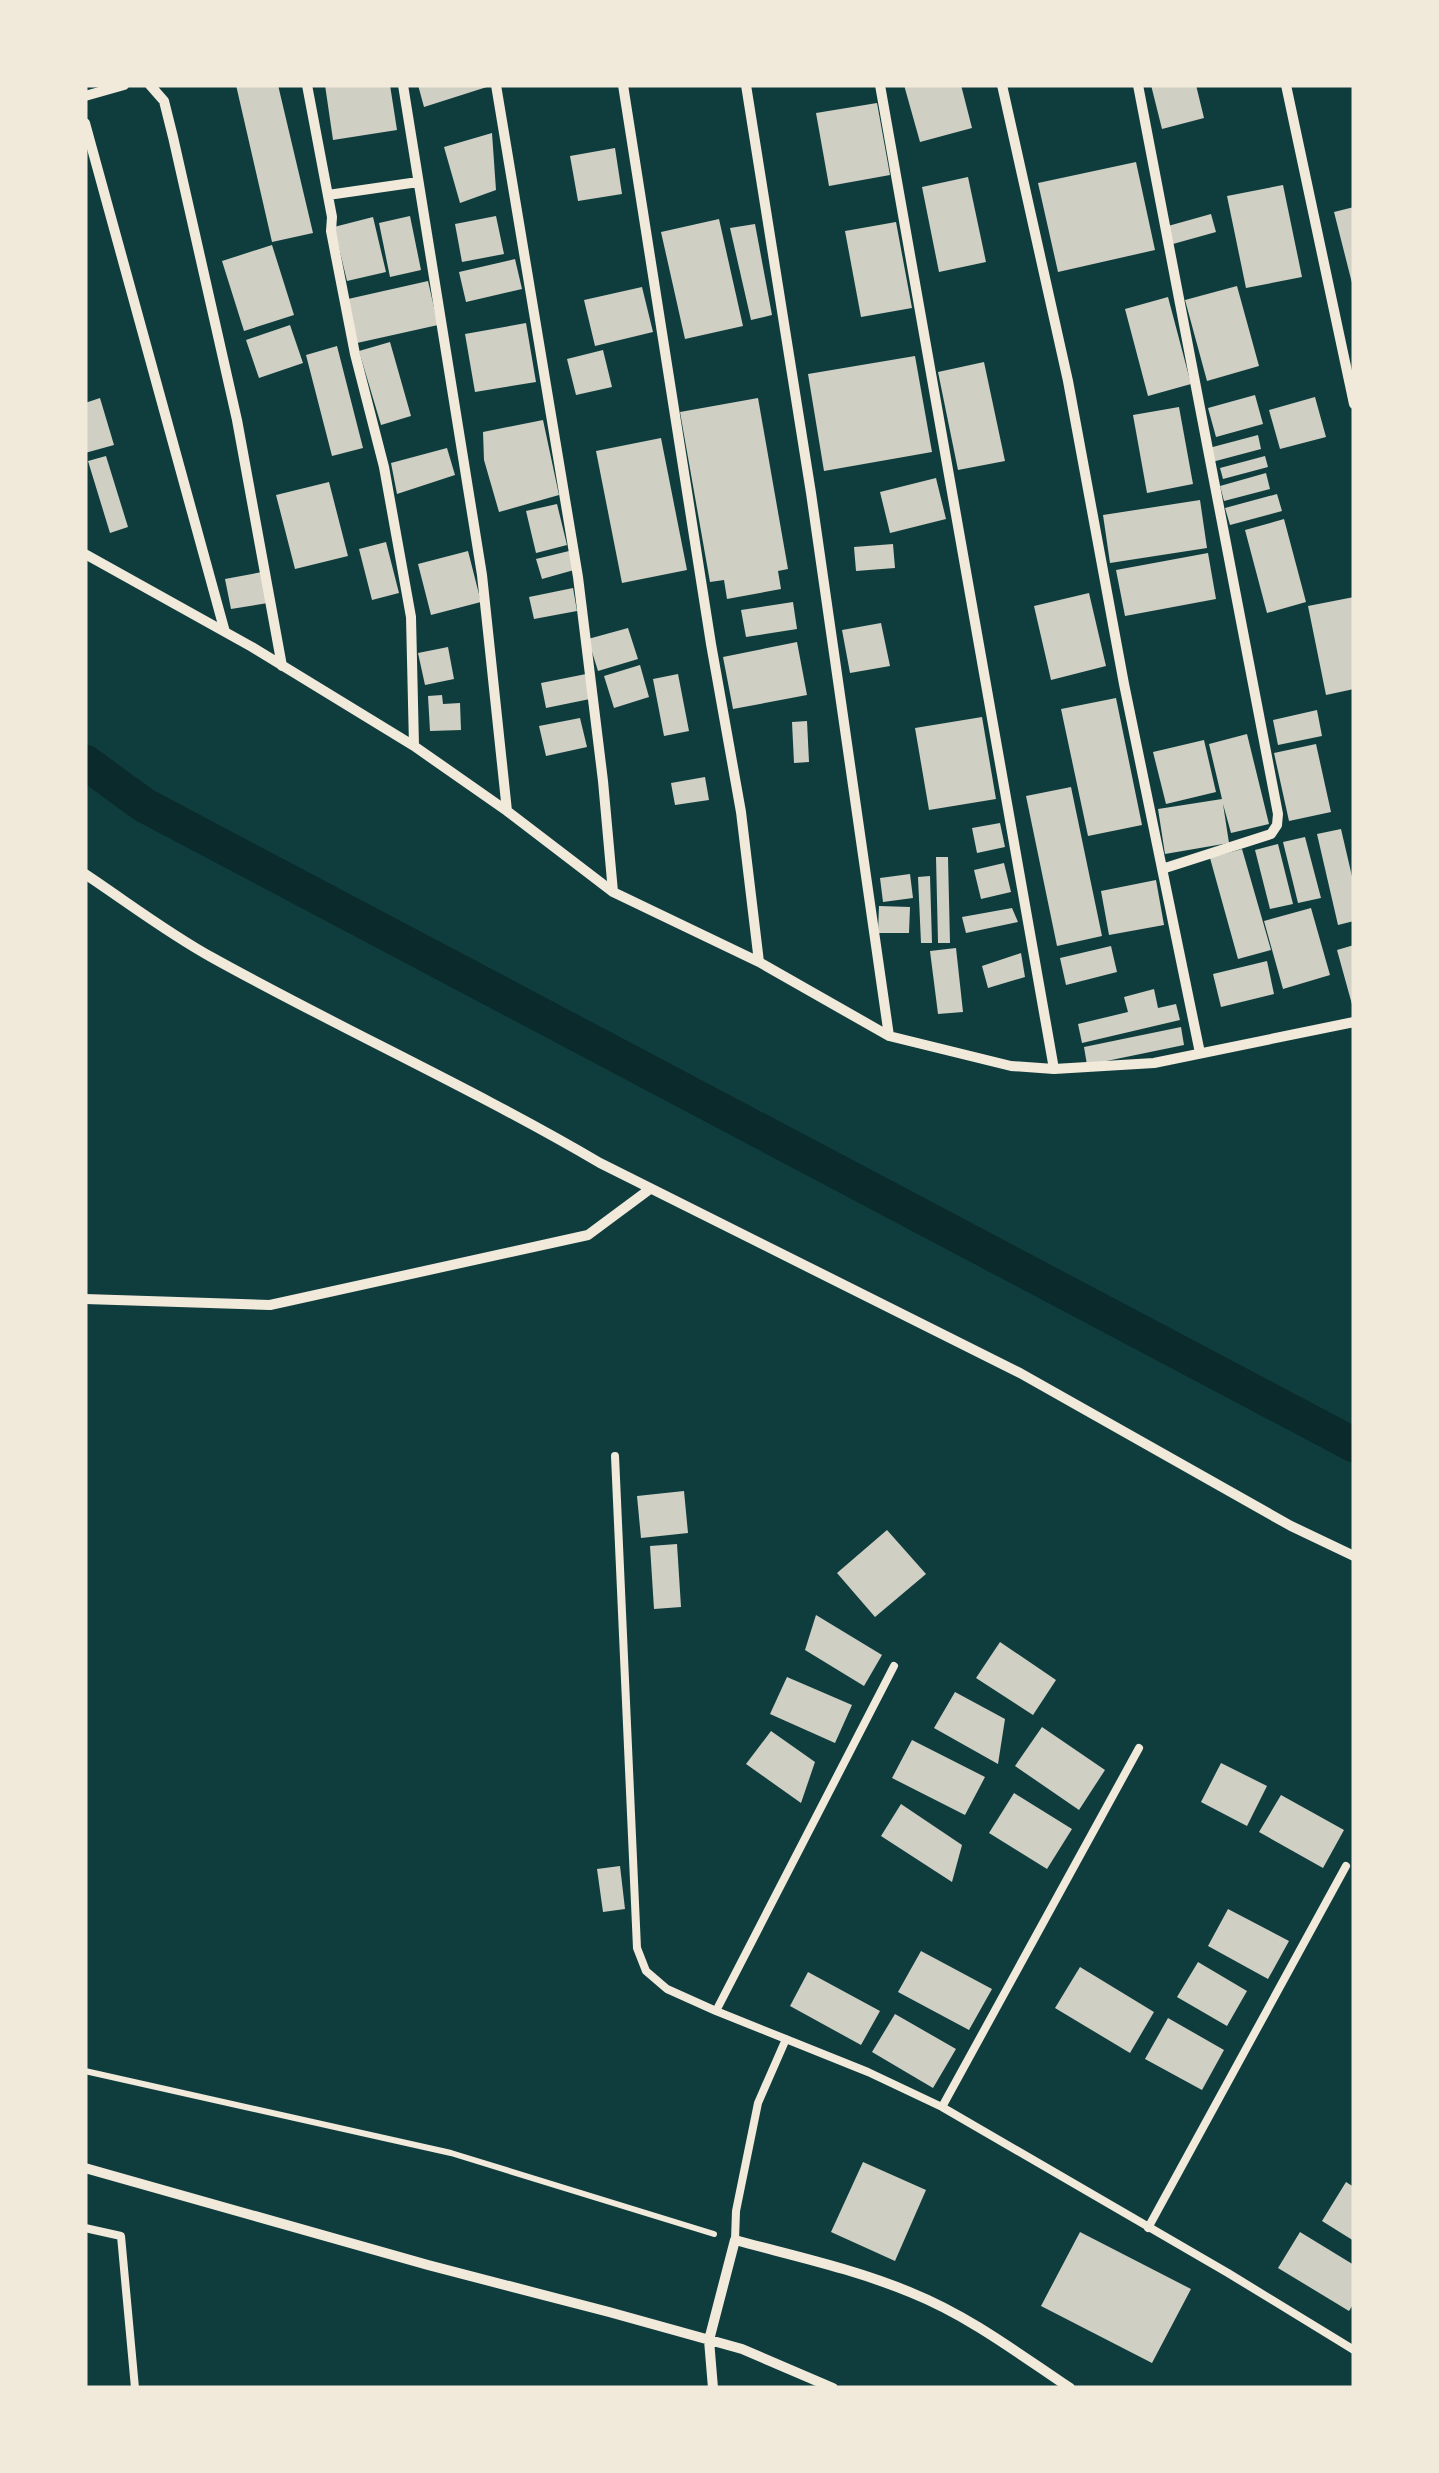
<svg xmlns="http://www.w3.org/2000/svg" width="1439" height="2473" font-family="'Asap Condensed',sans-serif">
<rect width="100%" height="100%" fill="#0f3d3e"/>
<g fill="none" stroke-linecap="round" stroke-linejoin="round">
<path stroke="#0a2a2b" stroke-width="35" d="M85,762L144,805L1354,1445"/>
</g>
<path fill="#cfcfc3" d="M236,85H278L313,233L272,242Z
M325,85H390L397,130L333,140Z
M418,85H490V86L424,107Z
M904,85H961L972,128L920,142Z
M1151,85H1196L1204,118L1162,129Z
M877,103L890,175L829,186L816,113Z
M492,133L496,190L460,203L444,147Z
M615,148L622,194L578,201L570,156Z
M1136,162L1155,250L1058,272L1038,183Z
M968,177L986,262L939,272L922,187Z
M1283,185L1302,277L1246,288L1227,196Z
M1354,207V287H1353L1334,212Z
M1211,214L1216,232L1173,244L1168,226Z
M410,216L421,270L390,277L379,223Z
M496,216L504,254L462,262L455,224Z
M373,217L386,272L347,281L334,227Z
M719,219L743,326L685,339L661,232Z
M896,222L912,308L861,317L845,231Z
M755,224L772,315L751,320L730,228Z
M272,245L294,315L244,331L222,261Z
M515,259L522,289L466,302L459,272Z
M428,281L438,325L357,343L348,299Z
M1237,286L1259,366L1207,381L1185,300Z
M642,287L653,332L595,346L584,300Z
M1168,297L1191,384L1148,396L1125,309Z
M526,323L536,382L475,392L465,334Z
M290,325L303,363L259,378L246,340Z
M390,342L411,416L381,425L359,351Z
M337,346L363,448L332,456L306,355Z
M603,350L612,387L576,395L567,359Z
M915,356L932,452L824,471L808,374Z
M984,362L1005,461L958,470L938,372Z
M1255,395L1263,424L1216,437L1208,408Z
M1315,397L1326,437L1280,449L1269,410Z
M100,398L114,445L85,453V403Z
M758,398L788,569L778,571L781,589L727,599L724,580L710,582L680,412Z
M1179,407L1193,484L1147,493L1133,415Z
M543,420L559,495L499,512L484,460L483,432Z
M1258,435L1261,449L1212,462L1209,448Z
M661,438L687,570L622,583L596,451Z
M447,448L455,475L397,494L391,463Z
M106,456L128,527L110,533L88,461Z
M1265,456L1268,467L1223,479L1220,468Z
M1266,473L1270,489L1224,501L1220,486Z
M936,478L946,519L890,533L880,492Z
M329,482L348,556L295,569L276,495Z
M1277,494L1282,511L1230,525L1225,508Z
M1200,500L1207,548L1110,563L1103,515Z
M557,504L567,545L536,553L526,511Z
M1284,519L1306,602L1267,613L1245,530Z
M386,542L399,593L372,600L359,549Z
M893,544L895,568L856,571L854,547Z
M468,551L481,602L431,615L418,564Z
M569,551L574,570L542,579L536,559Z
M1208,553L1216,599L1125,616L1116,570Z
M262,572L268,603L231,609L225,579Z
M573,588L577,611L534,619L529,597Z
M1089,593L1106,666L1051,680L1034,606Z
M1354,597V689L1326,695L1308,606Z
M793,602L797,629L746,637L741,610Z
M881,623L890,666L850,673L842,630Z
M628,628L638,659L598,671L588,639Z
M797,642L807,695L733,709L723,657Z
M448,647L454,679L425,685L418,653Z
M640,665L649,697L614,708L604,676Z
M586,674L590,699L546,708L541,683Z
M678,674L689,731L664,736L653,679Z
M442,695L443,704L460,703L461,730L430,731L428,696Z
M1116,698L1142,825L1088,836L1061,709Z
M1317,710L1322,736L1278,745L1273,720Z
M982,717L996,799L929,810L915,728Z
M580,718L587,747L546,756L539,726Z
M807,721L809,762L794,763L792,722Z
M1247,734L1269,824L1231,833L1223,804L1229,843L1165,854L1158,809L1222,799L1209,744Z
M1204,740L1216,792L1166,804L1153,752Z
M1316,744L1331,812L1289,821L1274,753Z
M705,777L709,800L675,805L671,783Z
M1071,787L1102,936L1057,946L1026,796Z
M1000,823L1005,847L977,853L972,828Z
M1341,829L1354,885V921L1338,925L1317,834Z
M1305,837L1321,898L1298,903L1283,842Z
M1278,844L1293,904L1270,909L1255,850Z
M1242,849L1271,950L1238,959L1210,858Z
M936,857H948L950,943H938Z
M1004,863L1011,892L981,899L974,870Z
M910,874L913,898L883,902L880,878Z
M930,876L932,943H921L918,877Z
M1156,880L1164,925L1109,935L1101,891Z
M879,906L910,907L909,933H878Z
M1012,908L1018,922L966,933L962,917Z
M1311,908L1330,975L1283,989L1264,921Z
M1354,945V1008H1353L1337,950Z
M1111,946L1117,972L1066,985L1060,958Z
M956,948L963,1012L938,1014L930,951Z
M1021,953L1025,977L988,988L982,966Z
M1267,961L1274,994L1221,1007L1213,974Z
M1154,989L1158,1008L1176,1004L1180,1020L1082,1043L1078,1024L1128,1012L1124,997Z
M1181,1027L1184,1045L1087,1065L1084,1047Z
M684,1491L688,1533L641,1538L637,1496Z
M887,1530L926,1574L875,1617L837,1573Z
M677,1544L681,1607L654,1609L650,1546Z
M816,1615L882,1655L864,1686L805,1650Z
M1000,1642L1056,1680L1033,1715L976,1678Z
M787,1677L852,1705L835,1743L770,1714Z
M955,1692L1005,1719L998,1764L934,1728Z
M1042,1727L1105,1770L1079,1810L1015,1766Z
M771,1731L815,1762L801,1803L746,1764Z
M912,1740L985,1777L965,1815L892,1778Z
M1221,1763L1267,1786L1247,1826L1201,1802Z
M1014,1793L1072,1829L1047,1869L989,1833Z
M1281,1795L1344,1830L1323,1868L1259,1832Z
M901,1804L962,1845L952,1882L881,1836Z
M620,1866L625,1909L603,1912L597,1869Z
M1228,1909L1289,1941L1268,1979L1208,1946Z
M921,1951L992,1989L969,2030L898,1992Z
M1198,1962L1247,1991L1227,2026L1177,1997Z
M1080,1967L1154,2012L1130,2053L1055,2008Z
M808,1972L880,2011L861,2045L790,2006Z
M895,2014L956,2049L933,2088L872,2052Z
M1168,2018L1224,2050L1202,2090L1145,2059Z
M863,2162L926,2190L895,2261L831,2232Z
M1346,2182L1354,2187V2241L1322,2221Z
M1080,2232L1191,2289L1152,2363L1041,2306Z
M1300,2232L1354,2265V2303L1349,2311L1278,2268Z"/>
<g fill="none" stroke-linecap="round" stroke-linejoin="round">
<path stroke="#f1e9da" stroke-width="6" d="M85,2071L451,2153L714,2234"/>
<path stroke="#f1e9da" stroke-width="8" d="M615,1456L637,1948L646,1971L667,1989L716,2011L868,2072L942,2107L1228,2273L1354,2350
M716,2011L894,1666
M942,2107L1139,1748
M85,2228L121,2236L135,2388
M1148,2228L1346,1866
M735,2240L736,2211L758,2103L786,2039"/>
<path stroke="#f1e9da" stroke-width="10" d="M150,85L164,101L173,137L237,420L282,666
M307,85L332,217L331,231L355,354L384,467L411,617L414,746
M403,85L482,575L507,811
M496,85L578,577L603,781L613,892
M623,85L711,644L741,812L759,962
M746,85L811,493L889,1036
M880,85L1054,1069
M1002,85L1068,381L1124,684L1200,1053
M1138,85L1278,814L1277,825L1271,834L1162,869
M1286,85L1354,404
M85,96L124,85
M85,123L225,632
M328,195L418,182
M85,554L252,647L414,746L507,811L613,892L759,962L889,1036L1011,1066L1054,1069L1154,1063L1354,1022
M85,874C127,902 169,934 213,958C341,1029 474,1089 600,1163L1020,1373L1291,1526L1354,1556
M85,1299L270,1305L588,1235L650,1189
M85,2168L428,2265L609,2312L742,2349L833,2388
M713,2388L709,2340L735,2240C794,2256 855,2269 912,2293C969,2316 1019,2354 1070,2388"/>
</g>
<rect width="1439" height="2473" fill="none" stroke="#f1e9da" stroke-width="175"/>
</svg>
